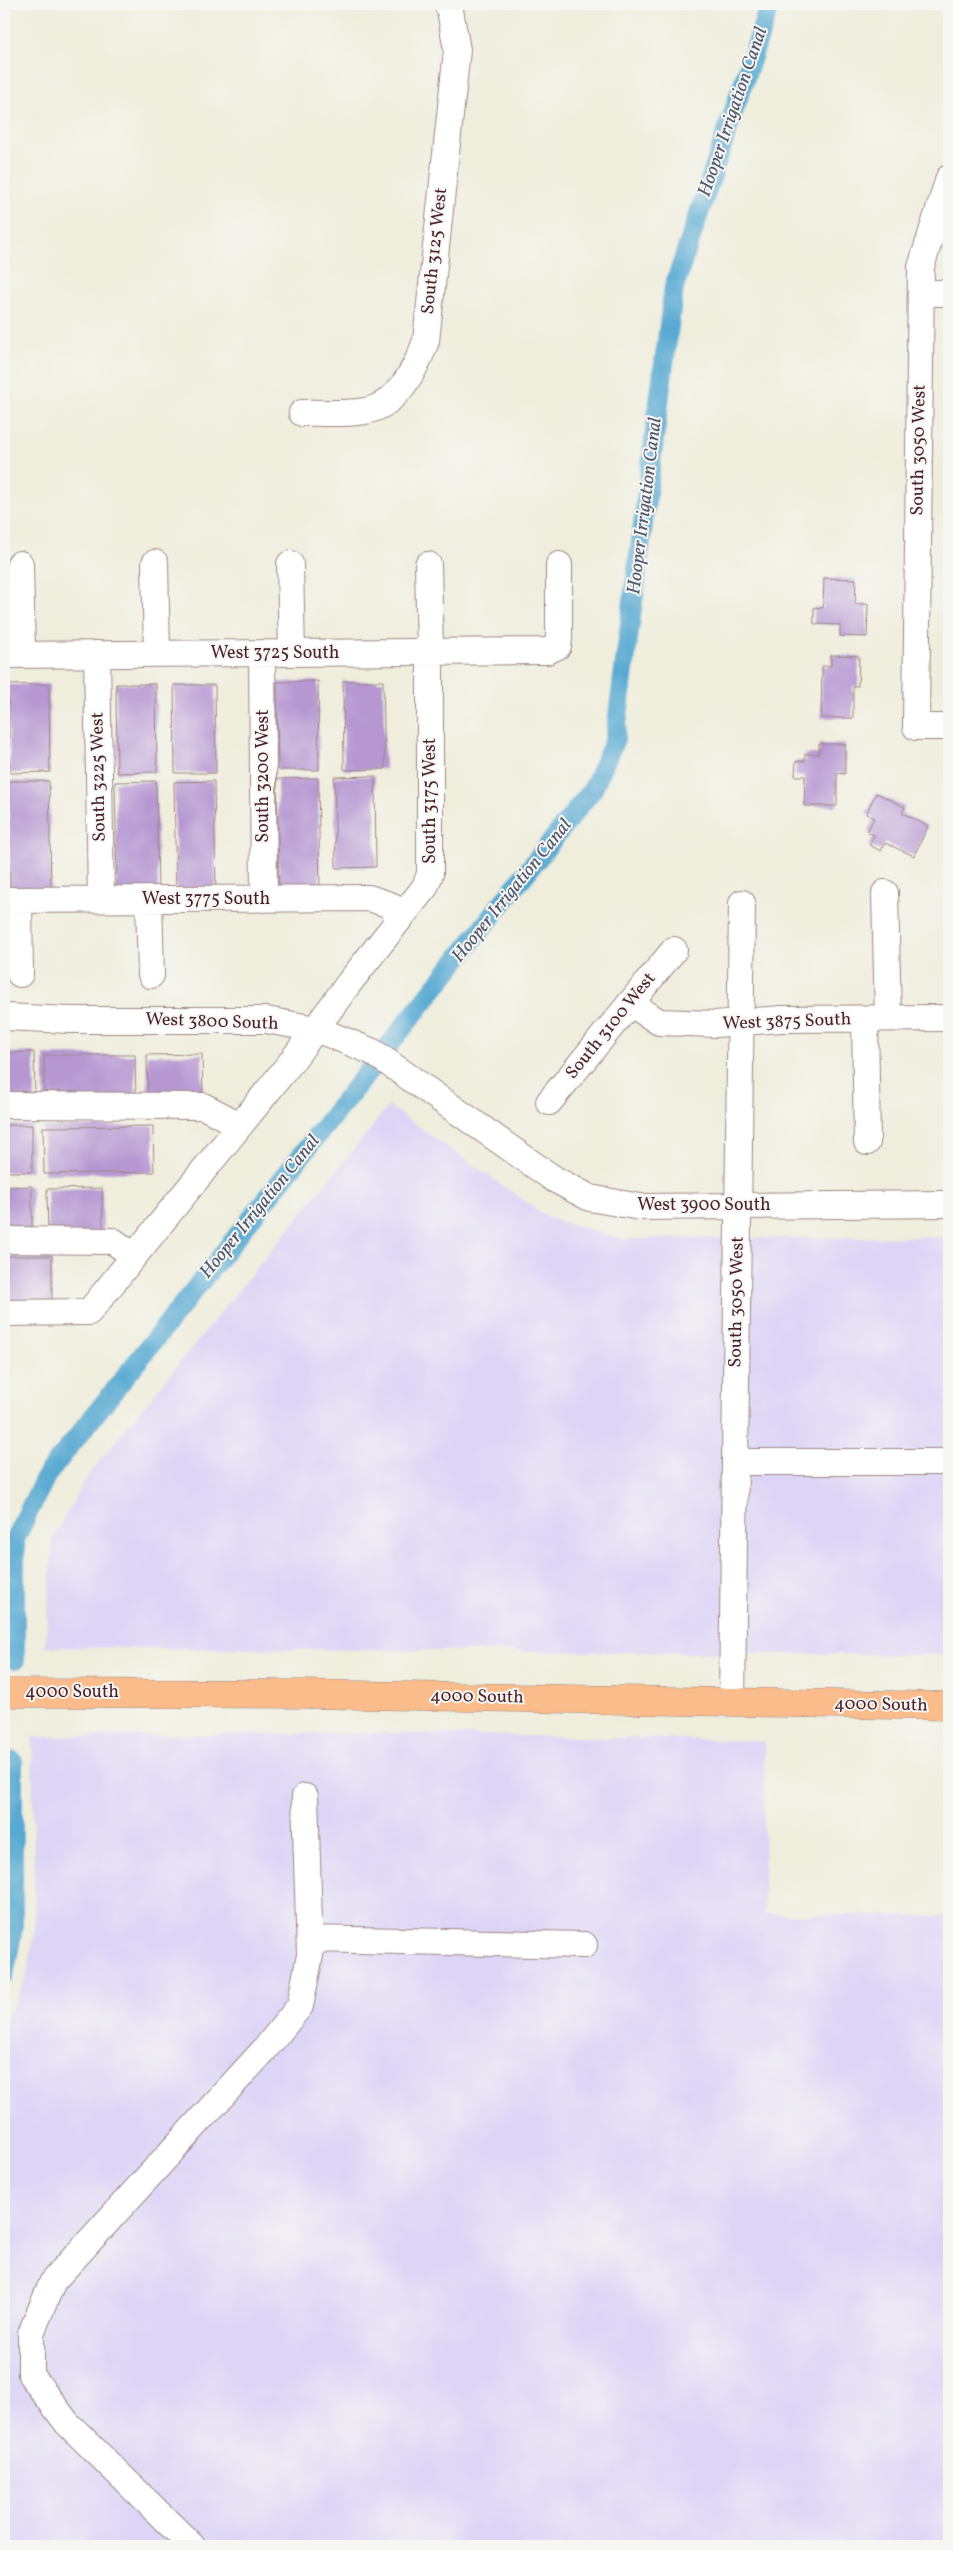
<svg xmlns="http://www.w3.org/2000/svg" width="953" height="2550" font-family="Vollkorn,serif">
<rect width="100%" height="100%" fill="#f6f6f2"/>
<filter id="ink" filterUnits="userSpaceOnUse"><feTurbulence type="fractalNoise" baseFrequency=".02" numOctaves="2"/><feDisplacementMap in="SourceGraphic" scale="10" xChannelSelector="R" yChannelSelector="G"/><feConvolveMatrix kernelMatrix="1 2 1 2 8 2 1 2 1" color-interpolation-filters="sRGB"/></filter>
<filter id="wash" filterUnits="userSpaceOnUse"><feTurbulence type="fractalNoise" baseFrequency=".0096" numOctaves="4" result="noise"/><feDisplacementMap in="SourceGraphic" scale="20" xChannelSelector="R" yChannelSelector="G"/><feGaussianBlur stdDeviation="1.12" result="paint"/><feColorMatrix in="noise" values="0 0 0 0 0 0 0 0 0 0 0 0 0 0 0 0 0 1.4 0 .05"/><feComposite in="paint" operator="in"/></filter>
<g filter="url(#wash)">
<rect width="100%" height="100%" fill="#efeddb"/>
<path fill="#ddd5f6" d="M389,1106L549,1218L622,1239L949,1237V1655L45,1647L53,1538L88,1475Z
M377,1733L764,1741V1914L949,1916V2546H4V2023L26,1978L35,1930L32,1737Z"/>
<g fill="none" stroke-linecap="round" stroke-linejoin="round">
<path stroke="#57a9d2" stroke-width="20" d="M15,1660V1539L46,1476L593,789L615,739L674,287L770,4
M4,1975L13,1928V1761"/>
</g>
<g id="blocks">
<path fill="#b697d2" d="M824,578L856,579L855,604H868L867,637L840,636V625L814,624V607L823,608Z
M831,655L859,656L858,686H853V718H821L822,666H831Z
M318,681L319,770H278L277,682Z
M343,681H383L385,769L344,770Z
M49,684L50,772L10,773L8,685Z
M116,684H156L157,772L117,773Z
M174,685H215L216,773H175Z
M819,744H845V774L837,773V806H804L805,776H795L796,761H805V754H819Z
M375,776L376,867L336,868L334,777Z
M318,778L320,889L279,890L277,779Z
M8,781H49L51,891L10,892Z
M156,781L158,892L117,893L115,782Z
M214,781L216,892L176,893L174,782Z
M876,793L905,807L902,813L928,826L914,856L885,843L881,851L869,845L874,835L867,832L874,818L866,814Z
M34,1052L35,1100H4V1053Z
M202,1054L203,1099L148,1100L147,1055Z
M44,1055H135L136,1100H44Z
M4,1125H32V1172H4Z
M153,1126L154,1172L44,1174L43,1127Z
M32,1186V1234H4V1187Z
M102,1188L103,1233L48,1234L47,1189Z
M4,1256H52V1303L4,1304Z"/>
</g>
</g>
<g filter="url(#ink)">
<use href="#blocks" fill-opacity="0" stroke="#9c8683" stroke-width="1"/>
<g fill="none" stroke-linecap="round" stroke-linejoin="round">
<defs>
<path id="minor" d="M949,178L921,267L916,727H949
M921,293H949
M302,413C323,412 345,415 365,411C397,406 416,368 426,341L457,50L450,10L447,4
M155,563L157,654
M20,564L22,654
M290,564L292,653
M262,653L264,899
M97,654L101,899
M4,655L547,651L558,646L559,639V565
M885,893L888,1018
M149,899L151,975
M4,900L369,898L390,905L400,918
M19,900L20,974
M630,1003L659,1022L715,1024L782,1019L949,1018
M4,1017L70,1020H266L316,1029L373,1052L554,1179L590,1198L640,1207L949,1204
M865,1020L867,1142
M549,1102L674,950
M4,1105L203,1106L240,1125
M4,1240L113,1241L134,1256
M4,1313L89,1312L292,1061L349,983L425,887L430,874V652L428,565
M735,1462H949
M732,1702L742,903
M310,1939L584,1945
M192,2546L67,2423L31,2375V2333L53,2281L265,2049L300,2006L310,1955L305,1797"/>
<path id="major" d="M4,1693L304,1694L949,1706"/>
</defs>
<use href="#minor" stroke="#9c8683" stroke-width="28"/>
<use href="#major" stroke="#9c8683" stroke-width="29"/>
<use href="#minor" stroke="#fff" stroke-width="26"/>
<use href="#major" stroke="#f9bc8a" stroke-width="28"/>
</g>
</g>
<g text-anchor="middle" dominant-baseline="central" stroke-width="4" stroke-linejoin="round" paint-order="stroke">
<g font-size="18" fill="#4a1f2b" stroke="#f6f6f2">
<text transform="translate(435 251) rotate(-84)">South 3125 West</text>
<text transform="translate(919 450) rotate(-89)">South 3050 West</text>
<text x="275" y="653">West 3725 South</text>
<text transform="translate(263 776) rotate(-90)">South 3200 West</text>
<text transform="translate(99 777) rotate(-91)">South 3225 West</text>
<text transform="translate(430 801) rotate(-90)">South 3175 West</text>
<text x="206" y="899">West 3775 South</text>
<text transform="translate(212 1022) rotate(2)">West 3800 South</text>
<text transform="translate(787 1022) rotate(-2)">West 3875 South</text>
<text transform="translate(611 1026) rotate(-51)">South 3100 West</text>
<text x="704" y="1205">West 3900 South</text>
<text transform="translate(737 1302) rotate(-89)">South 3050 West</text>
<text x="72" y="1692">4000 South</text>
<text transform="translate(477 1697) rotate(1)">4000 South</text>
<text transform="translate(881 1705) rotate(1)">4000 South</text>
</g>
<g font-size="19" font-style="italic" fill="#4f566e" stroke="#f6f6f2">
<text transform="translate(733 112) rotate(-71)">Hooper Irrigation Canal</text>
<text transform="translate(645 506) rotate(-83)">Hooper Irrigation Canal</text>
<text transform="translate(512 891) rotate(-51)">Hooper Irrigation Canal</text>
<text transform="translate(260 1207) rotate(-51)">Hooper Irrigation Canal</text>
</g>
</g>
<rect width="953" height="2550" fill="none" stroke="#f6f6f2" stroke-width="20"/>
</svg>
